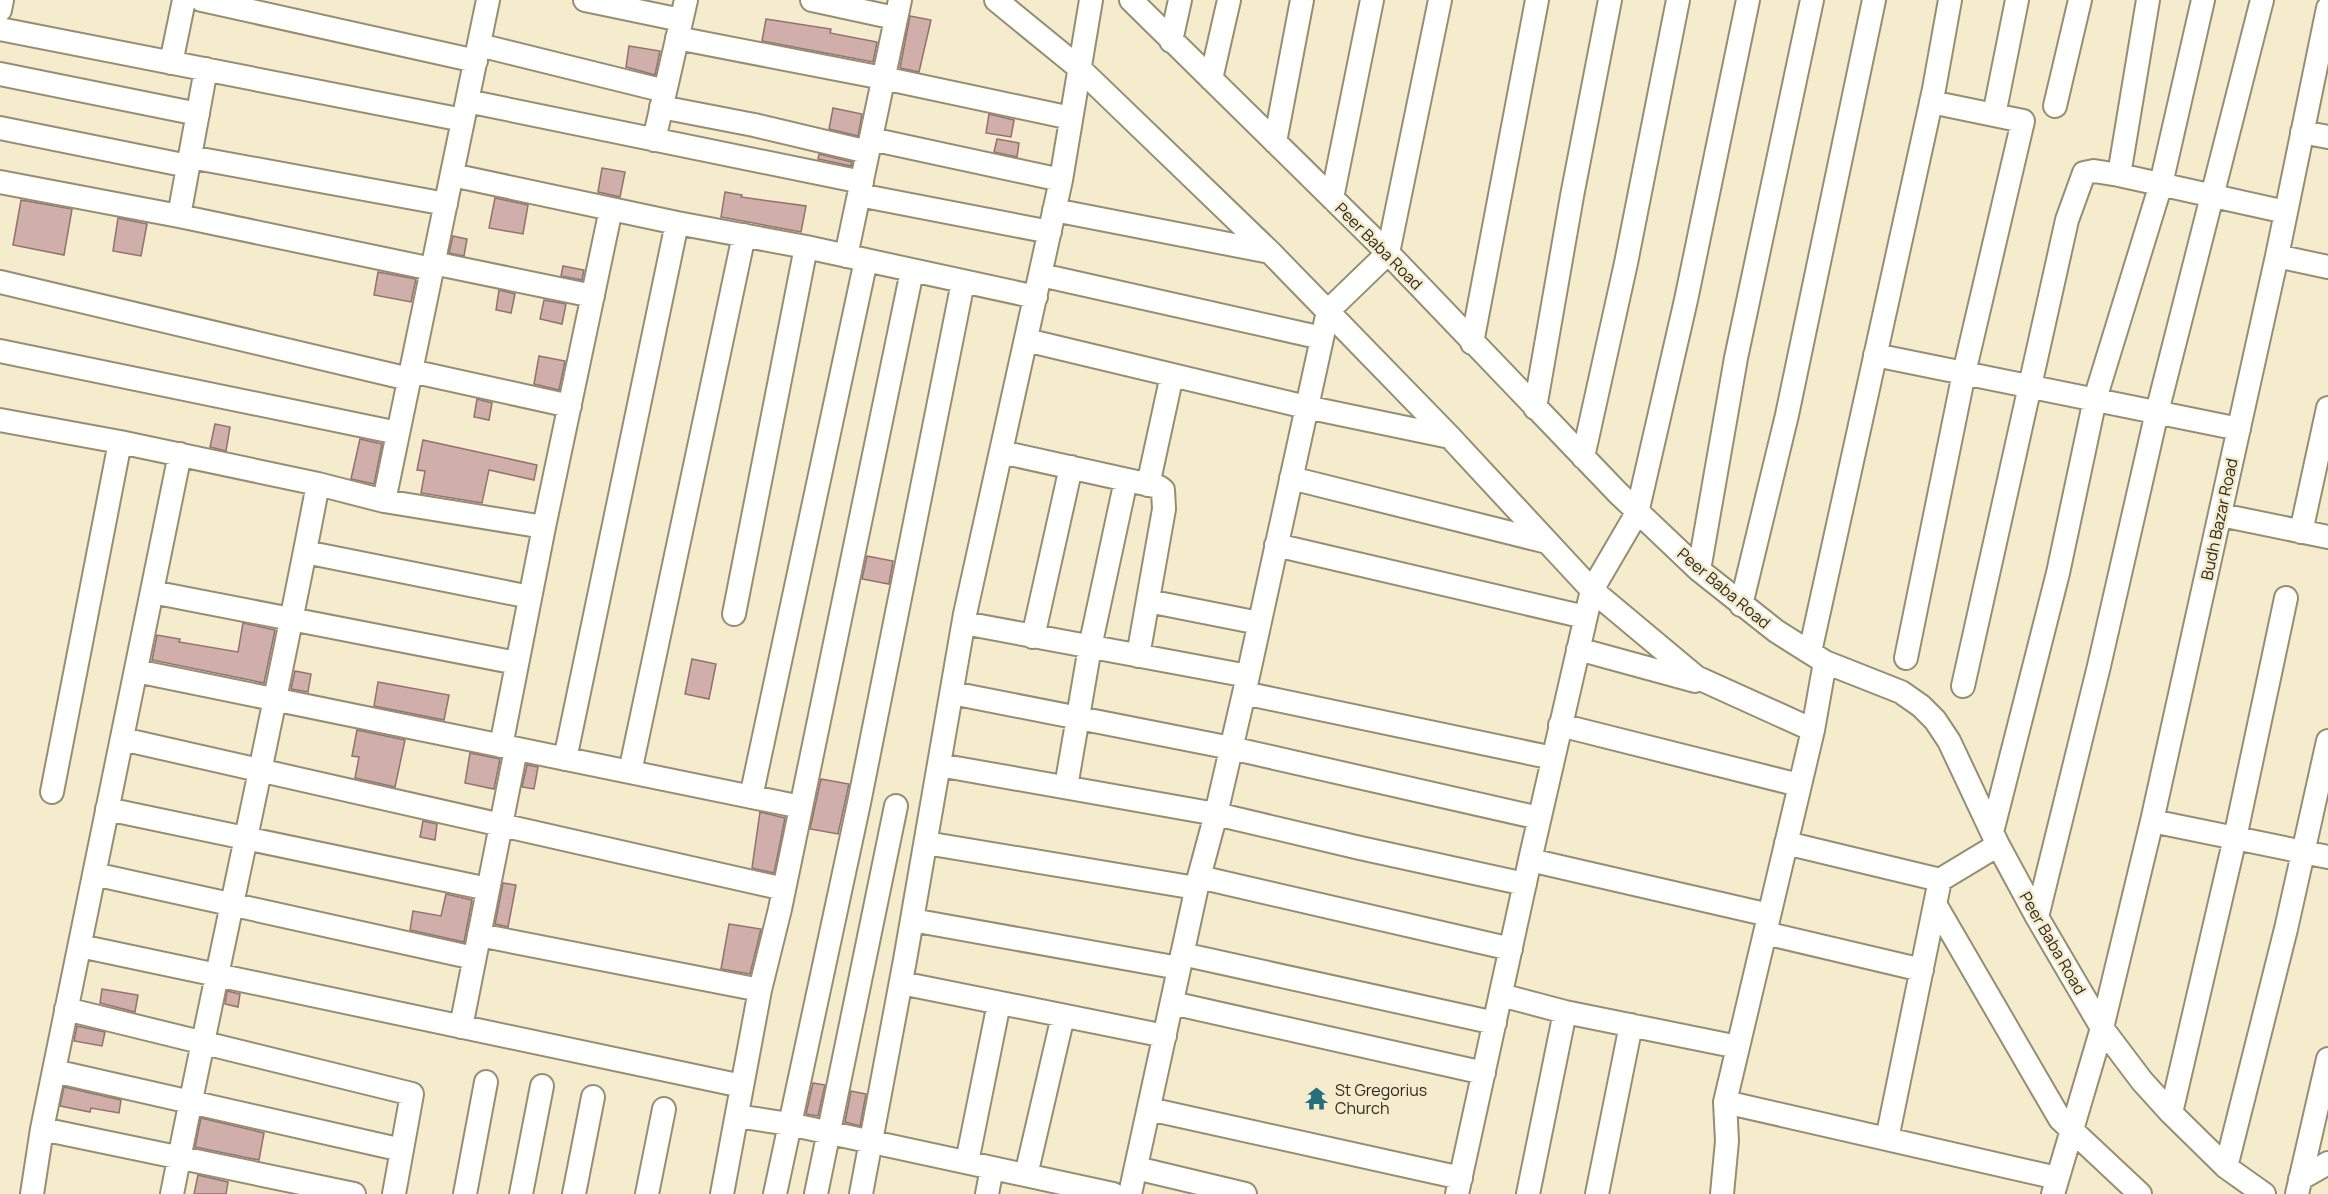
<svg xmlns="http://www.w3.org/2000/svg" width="2328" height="1194" font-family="Manrope,sans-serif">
<rect width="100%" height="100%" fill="#f5ebcd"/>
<path fill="#d0aea9" stroke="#91726e" stroke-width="1.5" d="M910,16L931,20L919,72L900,68Z
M766,19L831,29L830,33L877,42L873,62L762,41Z
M629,46L660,51L655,75L626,67Z
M833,108L862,114L858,136L829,129Z
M989,114L1014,120L1011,137L986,133Z
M997,139L1019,143L1017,157L994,152Z
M819,154L852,162L851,166L818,159Z
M602,168L625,172L620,197L598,192Z
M725,192L742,195L741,197L806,206L801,232L721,217Z
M495,198L528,205L523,234L489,228Z
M21,200L72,209L64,255L13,245Z
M118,218L147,224L141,256L113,251Z
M453,236L467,239L464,256L449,253Z
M563,266L584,270L582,280L561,276Z
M378,272L416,279L411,302L374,295Z
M499,290L515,294L511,313L496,310Z
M544,300L566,304L562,324L540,319Z
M539,356L565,361L559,390L534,384Z
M477,399L492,403L489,420L474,417Z
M215,424L230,427L226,451L210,447Z
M360,439L382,444L374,484L351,479Z
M423,440L537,465L534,480L489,470L482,503L421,493L425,471L417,470Z
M867,556L893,561L889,584L862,579Z
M243,623L275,630L264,683L152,660L157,635L180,639L179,642L238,652Z
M692,659L716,664L709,699L685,694Z
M295,671L311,674L308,692L291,689Z
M378,682L449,695L444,720L374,706Z
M357,730L405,740L395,787L355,778L359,757L352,756Z
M470,753L500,759L494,789L465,783Z
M527,765L538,767L534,789L522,787Z
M821,779L849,784L838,834L810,829Z
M760,812L785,818L774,873L752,868Z
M423,821L437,824L435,840L420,837Z
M503,883L516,885L508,927L495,924Z
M446,894L472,900L464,942L410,930L413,911L441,916Z
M729,924L761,929L750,974L721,969Z
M102,989L138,995L135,1012L100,1003Z
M227,991L240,994L238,1007L225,1004Z
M77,1026L105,1032L102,1046L74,1041Z
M813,1083L825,1085L818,1116L806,1114Z
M64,1087L121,1100L119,1113L91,1108L90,1112L60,1106Z
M851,1091L866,1094L860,1126L845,1122Z
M201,1118L264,1133L259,1160L195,1147Z
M198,1175L228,1182L226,1194H194Z"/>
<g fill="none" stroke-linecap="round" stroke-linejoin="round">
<defs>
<path id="minor" d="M202,0L476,61
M585,0L681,20
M812,0L895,18
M996,0L1078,67L1270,252L1450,437L1592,590L1696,677L1813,730
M1131,0L1388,253L1618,493L1699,570L1776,631L1825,662L1901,692L1921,706L1935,720L1949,741L1998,845L2037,917L2102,1028L2142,1081L2171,1113L2226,1167L2264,1194
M0,10L2,0
M0,29L463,120
M677,38L883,78L1071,118
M1171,41L1180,0
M479,45L665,91
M171,63L184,0
M0,74L198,114
M1211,79L1229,0
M467,101L862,182
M2055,106L2080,0
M661,107L754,125L868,152
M1994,115L2017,0
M0,128L188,166
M2302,132L2328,137
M871,139L1061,180
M654,140L686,0
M1275,142L1302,0
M190,157L446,204
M452,175L677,223L806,247L1036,297
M2119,175L2148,0
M0,182L179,216L432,269
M859,195L1050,232
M1332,198L1372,0
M1054,210L1270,252
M179,216L206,69
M846,256L900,0
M2277,256L2328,267
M433,263L593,296
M1041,275L1322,338
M0,282L409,379
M1026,340L1306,407L1450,437
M1472,343L1537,0
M0,351L398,433
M1875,355L2239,429
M411,371L570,406
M1535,408L1572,196L1610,0
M0,420L120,442L318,484L384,501L544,527
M1001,452L1159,487L1163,490L1164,509L1138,656
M1583,457L1626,263L1678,0
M1291,478L1547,542
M1148,485L1172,375
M384,501L488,0
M2221,515L2328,537
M2301,532L2328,408
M1276,545L1585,617
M305,552L530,597
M1699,570L1736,358L1812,0
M152,592L517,663
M1148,601L1259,623
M1741,605L1787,415L1874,0
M734,614L806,247
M964,623L1248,676
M1033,637L1071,467
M1578,649L1695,681
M1810,652L1934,89L1950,0
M1906,658L1964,373L2023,121L1931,102
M136,671L801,807
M1963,686L2067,220L2084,173L2094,171L2119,175L2286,212
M952,693L1231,748L1539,818
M1244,693L1553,758
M1560,725L1799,785
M122,739L784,889
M501,746L544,527L611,209
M565,759L677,223
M939,765L1216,814L1360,848L1525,884
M630,772L744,235
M1066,787L1090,647L1126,480
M52,792L120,442
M751,797L866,260
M107,809L488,889
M2152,821L2328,857
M1992,832L2058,573L2095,399L2161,184L2203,0
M926,843L1196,888
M1786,843L1940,880
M1530,860L1769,915
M94,874L474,958
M1199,877L1511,949
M1935,904L2060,1119L2140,1194
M2037,917L2099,666L2157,412L2262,0
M912,920L1179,968
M1765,933L1922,970
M479,935L760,990
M80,946L742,1086
M1182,954L1495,1023
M901,983L1165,1036
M1501,995L1565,1012L1738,1047
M1172,1003L1484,1073
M66,1009L412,1094L394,1194
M461,1027L516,749
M54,1071L402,1150
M1725,1102L2057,1178
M1149,1109L1461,1178
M2171,1113L2235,838L2286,598
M737,1116L789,1124L1113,1194
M42,1129L354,1194
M1887,1139L1940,880L1998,845
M967,1162L999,1003
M2226,1167L2286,929L2328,741
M1136,1168L1245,1194
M1026,1175L1063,1016
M2300,1179L2328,1163
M32,1194L42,1129L180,454
M172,1194C219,957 273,721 318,484
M465,1194L486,1082
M521,1194L542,1086
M574,1194L593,1097
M647,1194L664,1109
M722,1194L760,990L780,909L912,271
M775,1194L859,803L963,282
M816,1194L896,806
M861,1194L905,960L965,614L1061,180L1091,0
M987,1194L992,1168
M1130,1194L1199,877L1216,814L1248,676L1328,311L1388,253L1440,0
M1457,1194L1530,860L1592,590L1637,513L1686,300L1748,0
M1528,1194L1565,1012
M1597,1194L1631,1025
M1722,1194L1727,1141L1725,1102L1813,730L1825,662
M2053,1194L2102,1028L2152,821L2277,256L2328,8
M2297,1194L2328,1059"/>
</defs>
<use href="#minor" stroke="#978e72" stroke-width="26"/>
<use href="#minor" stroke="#fff" stroke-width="22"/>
</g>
<defs>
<symbol id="temple-bare" viewBox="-9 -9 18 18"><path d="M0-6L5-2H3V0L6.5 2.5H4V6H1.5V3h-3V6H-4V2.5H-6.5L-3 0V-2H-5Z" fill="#286f7c" stroke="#f5ebcd" stroke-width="2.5" paint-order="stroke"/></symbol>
</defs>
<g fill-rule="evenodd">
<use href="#temple-bare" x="1300" y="1082" width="33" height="33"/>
</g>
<g text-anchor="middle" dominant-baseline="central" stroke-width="5" stroke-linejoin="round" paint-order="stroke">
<g font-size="16" fill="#2d291e" stroke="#f5ebcd">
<text transform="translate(1379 246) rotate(45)">Peer Baba Road</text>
<text transform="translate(2219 519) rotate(-78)">Budh Bazar Road</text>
<text transform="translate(1724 588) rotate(40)">Peer Baba Road</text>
<text transform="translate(2053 943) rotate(60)">Peer Baba Road</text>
</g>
<g font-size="16" fill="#2d291e" stroke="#f5ebcd" text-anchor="start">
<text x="1335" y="1090">St Gregorius<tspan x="1335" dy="18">Church</tspan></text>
</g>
</g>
</svg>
